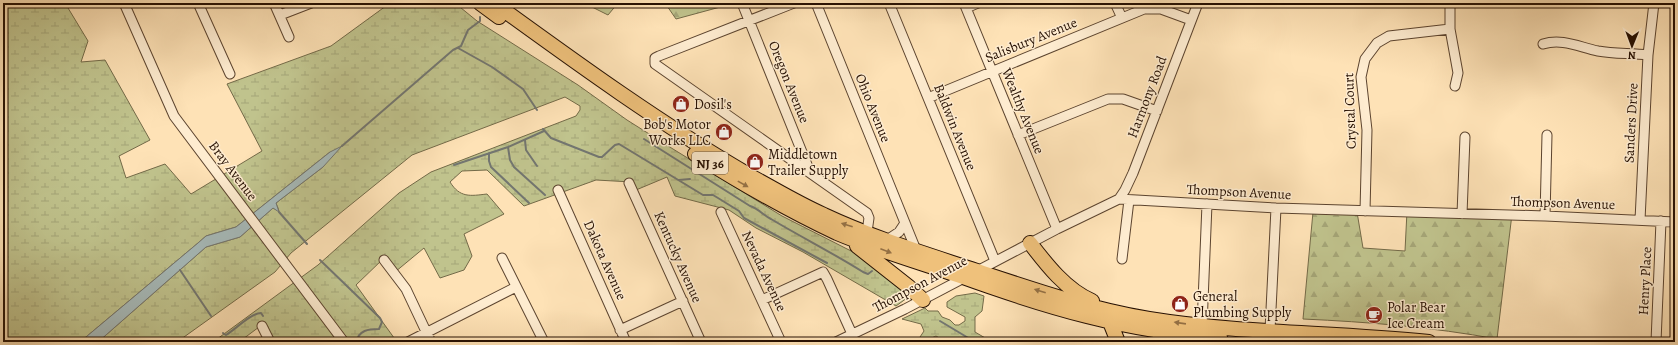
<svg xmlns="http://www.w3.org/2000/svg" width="1678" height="345" font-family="Alegreya,serif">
<defs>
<pattern id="forest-firs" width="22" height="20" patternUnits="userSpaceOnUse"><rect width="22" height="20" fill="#c0c38d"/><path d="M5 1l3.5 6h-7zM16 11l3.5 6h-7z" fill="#a5a678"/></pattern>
<pattern id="wetland-marsh" width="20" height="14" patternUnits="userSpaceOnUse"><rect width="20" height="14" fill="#c0c38d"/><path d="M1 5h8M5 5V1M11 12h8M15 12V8" fill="none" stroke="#a5a678"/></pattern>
</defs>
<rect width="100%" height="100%" fill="#fee2b6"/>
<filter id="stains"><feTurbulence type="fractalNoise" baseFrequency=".005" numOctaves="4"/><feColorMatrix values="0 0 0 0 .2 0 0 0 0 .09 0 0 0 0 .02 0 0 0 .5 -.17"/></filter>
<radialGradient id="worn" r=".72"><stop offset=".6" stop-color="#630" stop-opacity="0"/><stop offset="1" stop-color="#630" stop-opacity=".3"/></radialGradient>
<path fill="url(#forest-firs)" stroke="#736a48" d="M665,3H735L676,19Z
M1407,211L1512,214L1497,339C1432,327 1368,322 1303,319L1313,212H1357L1363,248L1405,251Z"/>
<path fill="url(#wetland-marsh)" stroke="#736a48" d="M3,3H65L88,41L81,62L105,60L150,140L119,156L126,178L165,164L191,194L262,151L227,84L331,46L390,3H455L477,21L578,85L627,120L673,149L782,216L859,255L907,293V298L896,306L803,252L756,228L729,210L675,196L667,177L636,190L632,182L596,180L524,206L487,170L462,171L450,182C460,198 470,196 487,194L504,214L464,234L472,256L464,270L440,278L424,248L395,272L383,259L356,285L397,342H268L259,327L239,342H213L318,265L399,193L431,172L576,116L580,110V106L565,97L412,155L291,253L275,272L177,342H98L206,247L240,237L273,208L279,211L276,203L323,167L330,152L236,227L206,236L198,243L80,342H3Z
M584,3H618L608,15Z
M975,293L984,296L982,311L975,317V332L992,342H946L936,336L923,342L920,337L924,331L921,324L902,319L925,308L928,311H938L942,317L950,320L955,325H959L965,321V317L947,307V302L956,296Z"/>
<path fill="#a6baba" stroke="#737670" d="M342,146L323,167L276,203L279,212L273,208L240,237L206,247L98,342H80L198,243L206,236L236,227L330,152Z"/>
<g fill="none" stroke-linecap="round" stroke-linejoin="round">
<path stroke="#737670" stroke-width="2" d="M458,48L492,67L523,89L537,110
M543,129L551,138L599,157H602L615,145L619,144L703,195H713L718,198L739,211L744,218L827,263
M644,139L750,206C759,209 763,215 771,219C801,237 833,253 863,272L868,274L872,271
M525,140L526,150L537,166
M342,146L453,50L461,46L468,30L480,21V17
M508,147L510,160L514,167L545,195
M489,153V161L491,167L529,203
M454,165L508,147L544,131
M679,180L690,179
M279,212L307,244
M320,260L380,318L382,322L379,329C369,329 358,330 357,342
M180,270L211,316
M940,321L975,342
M223,333L226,335C236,329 251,313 261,313L263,316"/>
<defs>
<path id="minor" d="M124,3L174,116L344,342
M198,3L230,74
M274,3L289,37
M742,3L810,172
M794,3L659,56L655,58V64L867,213L869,218L867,232
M816,3L916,250
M889,3L995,261
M964,3L1057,229
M1115,3L1122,18
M1450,3V29L1458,73L1455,86
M966,8L978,3
M280,15L311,3
M1543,44C1562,38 1579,47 1598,51C1614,54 1631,53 1648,55
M928,98L1144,9H1161L1191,20
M1018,135L1108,99H1123L1157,111
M629,183L701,342
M558,190L626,342
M1119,199L1125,190L1133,173L1198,3
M1365,211L1367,130L1361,77L1365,59L1377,43L1389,36L1450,29
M721,212L781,342
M1462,214L1465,137
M1545,216L1547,135
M1640,220L1648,55L1654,3
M887,240L899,232L905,223
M502,258L544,342
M1122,259L1129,200
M384,260L406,289L431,342
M762,300L823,272L827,279L852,334
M262,326L270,342
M1202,326L1207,204
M620,330L683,301
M1270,330L1276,208
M408,342L516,287
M836,342L905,309L1057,229L1119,199L1276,208L1545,216L1675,222
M1270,342V339
M1656,342L1661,221"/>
<path id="highway" d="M480,3L499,17
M494,3C578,64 662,125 752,177C776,190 799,204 824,215C873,238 926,254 977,271C1034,290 1090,309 1149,319C1241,334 1336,332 1429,342
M695,154C741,183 788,210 837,233C877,250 919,262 960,276C1043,306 1131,333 1220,337
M1030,243C1046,264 1066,290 1092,301
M857,246L909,287L923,300
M1110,322L1118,342"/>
</defs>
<use href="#minor" stroke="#5c442f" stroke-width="11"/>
<use href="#highway" stroke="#261002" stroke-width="16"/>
<use href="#minor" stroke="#feecd0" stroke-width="9"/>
<use href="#highway" stroke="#efc17b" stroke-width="14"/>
</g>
<defs><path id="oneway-solid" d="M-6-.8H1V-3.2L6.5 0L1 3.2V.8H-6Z"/></defs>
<g fill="#957145">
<use href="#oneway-solid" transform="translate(743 184) rotate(29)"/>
<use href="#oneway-solid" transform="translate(847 225) rotate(-162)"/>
<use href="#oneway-solid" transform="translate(886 251) rotate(21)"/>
<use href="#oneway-solid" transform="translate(1040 291) rotate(-163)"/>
<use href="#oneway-solid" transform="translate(1180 323) rotate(-172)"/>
</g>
<defs>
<symbol id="shop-disc" viewBox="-11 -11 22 22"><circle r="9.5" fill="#8f2418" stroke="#feecd0"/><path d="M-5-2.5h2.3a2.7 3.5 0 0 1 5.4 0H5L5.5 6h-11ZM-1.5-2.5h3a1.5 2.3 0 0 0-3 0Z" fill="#fff"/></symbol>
<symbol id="cafe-disc" viewBox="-11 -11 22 22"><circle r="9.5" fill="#8f2418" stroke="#feecd0"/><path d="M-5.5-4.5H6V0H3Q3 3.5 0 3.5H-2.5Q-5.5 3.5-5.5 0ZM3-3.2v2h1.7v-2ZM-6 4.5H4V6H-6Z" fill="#fff"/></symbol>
</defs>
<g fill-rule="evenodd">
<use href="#shop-disc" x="671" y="94" width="20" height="20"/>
<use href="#shop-disc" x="714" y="122" width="20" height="20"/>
<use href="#shop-disc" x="745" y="152" width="20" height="20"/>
<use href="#shop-disc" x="1170" y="294" width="20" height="20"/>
<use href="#cafe-disc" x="1364" y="305" width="20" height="20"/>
</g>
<g text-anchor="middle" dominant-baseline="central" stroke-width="3" stroke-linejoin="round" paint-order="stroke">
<rect fill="#feecd0" stroke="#675240" stroke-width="1" x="692" y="152" width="36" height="22" rx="3"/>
<g font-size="13" font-weight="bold" fill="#261002">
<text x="710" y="163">NJ 36</text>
</g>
<g font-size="14" fill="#261002" stroke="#feecd0">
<text transform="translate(1031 40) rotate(-22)">Salisbury Avenue</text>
<text transform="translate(789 82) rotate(68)">Oregon Avenue</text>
<text transform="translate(1147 97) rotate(-69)">Harmony Road</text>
<text transform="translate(873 108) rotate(68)">Ohio Avenue</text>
<text transform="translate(1023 111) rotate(68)">Wealthy Avenue</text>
<text transform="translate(1350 111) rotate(-92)">Crystal Court</text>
<text transform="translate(1631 123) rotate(-87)">Sanders Drive</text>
<text transform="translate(955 127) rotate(68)">Baldwin Avenue</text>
<text transform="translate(233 171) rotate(53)">Bray Avenue</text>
<text transform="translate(1239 192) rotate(3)">Thompson Avenue</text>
<text transform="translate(1563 203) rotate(2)">Thompson Avenue</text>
<text transform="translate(678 257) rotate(66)">Kentucky Avenue</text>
<text transform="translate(605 260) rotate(66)">Dakota Avenue</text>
<text transform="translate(764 271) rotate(65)">Nevada Avenue</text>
<text transform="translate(1645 281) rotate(-87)">Henry Place</text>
<text transform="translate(920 284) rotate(-28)">Thompson Avenue</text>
</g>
<g font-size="14" fill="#261002" stroke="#feecd0" text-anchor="start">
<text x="694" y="104">Dosil's</text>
<text x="711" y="124" text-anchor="end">Bob's Motor<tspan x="711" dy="16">Works LLC</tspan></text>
<text x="768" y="154">Middletown<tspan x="768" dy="16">Trailer Supply</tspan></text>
<text x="1193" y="296">General<tspan x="1193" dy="16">Plumbing Supply</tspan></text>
<text x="1387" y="307">Polar Bear<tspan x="1387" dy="16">Ice Cream</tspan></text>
</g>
</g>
<rect width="1678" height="345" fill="none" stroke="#fee2b6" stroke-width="16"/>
<rect x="4" y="4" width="1670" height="337" fill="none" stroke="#261002" stroke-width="2"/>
<rect x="8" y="8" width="1662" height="329" fill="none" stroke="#261002"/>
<g transform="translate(1632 46) rotate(181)" stroke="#feecd0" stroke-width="3" paint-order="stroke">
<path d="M0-3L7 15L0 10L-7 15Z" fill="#261002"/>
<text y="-6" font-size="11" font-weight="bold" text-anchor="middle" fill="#261002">N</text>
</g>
<rect width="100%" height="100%" filter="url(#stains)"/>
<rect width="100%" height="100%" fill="url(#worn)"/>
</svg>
